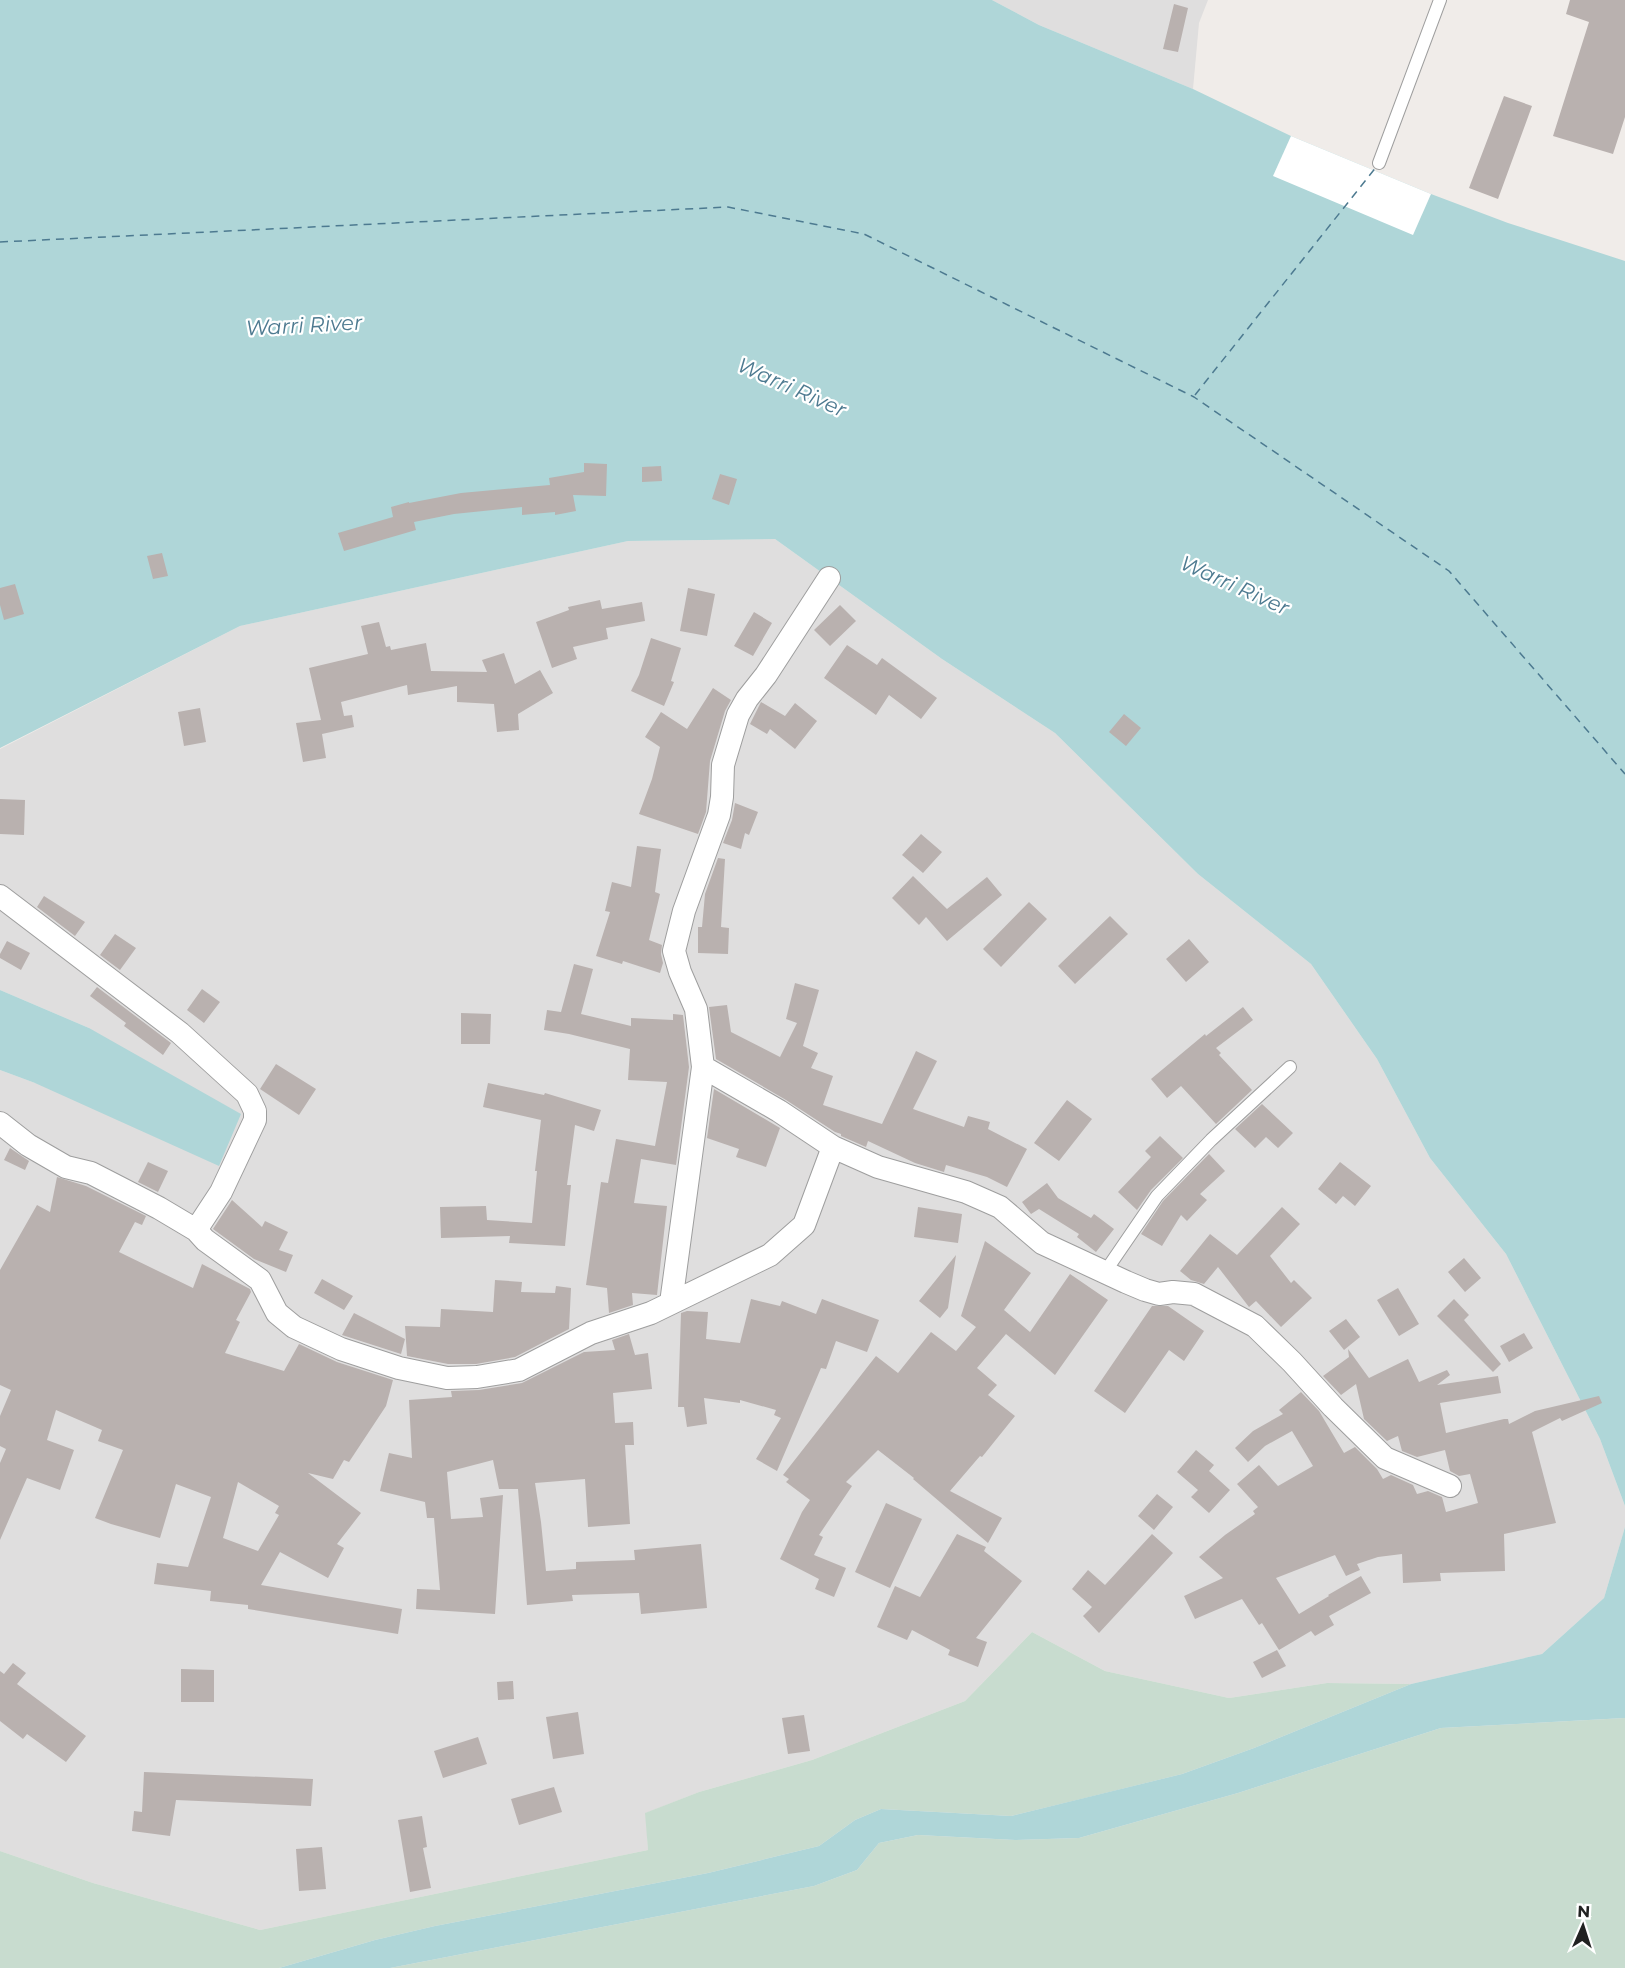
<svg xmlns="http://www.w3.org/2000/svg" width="1625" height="1968" font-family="Montserrat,sans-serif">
<rect width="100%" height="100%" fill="#f0ece9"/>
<path fill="#dfdede" d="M992,0H1208L1199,23L1193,89L1039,25Z
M775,539L942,659L1055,733L1198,874L1311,964L1377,1059L1430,1158L1506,1254L1600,1439L1625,1506V1527L1604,1598L1542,1654L1411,1684L1327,1683L1229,1698L1105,1671L1032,1632L965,1701L812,1760L699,1792L646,1813L648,1850L260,1930L93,1883L0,1851V1070L35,1083L89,1028L0,990V749L240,626L628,541Z"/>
<path fill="#c8dccf" d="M1032,1632L1105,1671L1229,1698L1327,1683L1411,1684L1254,1748L1182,1774L1085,1798L1011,1816L881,1809L855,1820L819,1846L708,1873L435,1926L375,1940L279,1968H0V1851L93,1883L260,1930L648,1850L645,1813L699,1792L812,1760L965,1701Z
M1625,1718V1968H390L814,1886L857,1870L879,1843L918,1835L1015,1840L1079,1838L1238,1793L1441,1728Z"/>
<path fill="#afd6d8" d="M0,0H992L1039,25L1193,89L1291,136L1431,194L1508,223L1625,261V1506L1600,1439L1506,1254L1430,1158L1377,1059L1311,964L1198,874L1055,733L942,659L775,539L628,541L240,626L0,748Z
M0,990L89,1028L241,1114L219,1166L35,1083L0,1070Z
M1625,1527V1718L1441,1728L1238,1793L1079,1838L1015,1840L918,1835L879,1843L857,1870L814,1886L390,1968H279L375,1940L435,1926L708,1873L819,1846L855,1820L881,1809L1011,1816L1182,1774L1254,1748L1411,1684L1542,1654L1604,1598Z"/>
<path fill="#fff" d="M1291,136L1431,194L1413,235L1273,176Z"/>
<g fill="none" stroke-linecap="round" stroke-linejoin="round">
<path stroke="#4d7a90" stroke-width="1.5" stroke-dasharray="8 6" stroke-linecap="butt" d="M0,242L728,207L864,234L1194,397L1449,571L1625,774
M1195,395L1377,166"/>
</g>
<path fill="#b9b1af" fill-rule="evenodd" d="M1570,0H1625V117L1613,154L1553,136L1589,22L1566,14Z
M1174,4L1188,8L1178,52L1163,49Z
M1504,96L1532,106L1498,199L1469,188Z
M584,463L607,464L606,496L573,495L576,511L555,515V512L522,515V507L454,514L414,522L416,530L344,551L338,533L393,517L391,507L409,502V503L461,493L550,485L549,478L584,472Z
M661,466L662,481L642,482V467Z
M720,474L737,479L729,505L712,499Z
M162,553L168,576L153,579L147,556Z
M15,584L24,614L4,620L0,605V588Z
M688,588L715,594L707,636L680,631Z
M600,600L602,609L642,602L645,621L606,628L608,639L573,647L577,659L552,668L536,622L569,610L568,607Z
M840,605L856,621L830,646L814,630Z
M754,612L772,623L753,656L734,646Z
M379,622L386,647L390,646L391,650L426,643L431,671L487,672L482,660L504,653L515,684L540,670L553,693L518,714L519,730L497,732L494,704L457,702V686L408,695L407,685L341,702L344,716L352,715L354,727L322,734L326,758L303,762L296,723L321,720L309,668L368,654L361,626Z
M651,638L681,648L671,681L674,682L664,706L631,691L639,675Z
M847,645L877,665L882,658L937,698L921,719L889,695L876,715L824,678Z
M713,688L731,700L725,711L710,761L706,812L698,834L639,814L652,779L660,747L645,737L661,712L687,729Z
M761,702L785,716L795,703L817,721L795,749L770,729L767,734L750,724Z
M200,708L206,742L184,746L178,712Z
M1124,714L1141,728L1126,746L1109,732Z
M0,799L25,800L24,835L0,834Z
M735,803L758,812L749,835L745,833L741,849L723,843L732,820Z
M921,834L942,852L923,873L902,855Z
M637,846L661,849L655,892L660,894L649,940L662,945L661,954L663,963L660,973L623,961L622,964L596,956L610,912L605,911L612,882L631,887Z
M718,858L725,859L721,927L729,928L728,954L698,953V927H702L705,894Z
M913,876L947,909L987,877L1002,895L947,941L926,917L919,925L892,898Z
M44,896L85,922L75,936L37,907Z
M1029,902L1047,919L1001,967L983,949Z
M1110,916L1128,934L1075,984L1058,966Z
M115,934L136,948L120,970L100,955Z
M1189,939L1209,962L1186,982L1166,959Z
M7,941L30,953L21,970L0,958V954Z
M574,964L593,969L581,1014L631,1026V1018L673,1020V1014L683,1015L689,1067L676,1165L641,1159L634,1203L667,1206L657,1295L632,1293L633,1305L609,1313L607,1288L586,1285L601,1182L608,1183L616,1139L655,1146L667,1082L628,1080L630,1049L569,1034L544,1030L547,1010L561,1012Z
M795,983L819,990L803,1046L818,1053L811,1068L833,1076L823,1105L882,1124L916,1051L937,1061L913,1109L964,1127L968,1116L990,1122L988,1129L1027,1149L1007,1187L987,1177L946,1165L944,1172L915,1163L868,1141L866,1147L841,1136V1134L835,1132L786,1100L716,1059L709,1007L727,1005L731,1032L780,1057L797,1023L786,1019Z
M97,987L171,1043L163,1055L124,1026L126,1023L90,996Z
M202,989L220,1002L204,1023L187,1010Z
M1243,1007L1253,1020L1216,1048L1221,1053L1219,1055L1252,1090L1216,1124L1181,1086L1167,1098L1151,1079L1205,1034L1206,1036Z
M461,1013L491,1014L490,1044H461Z
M276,1064L316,1089L299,1115L260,1089Z
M488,1083L544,1095L545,1093L601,1110L594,1131L575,1125L567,1185H571L565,1246L509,1243L510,1236L441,1238L440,1207L486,1206L487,1220L532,1223L537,1171H535L541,1120L483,1107Z
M714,1089L780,1128L766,1167L736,1157L739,1149L707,1138Z
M1067,1100L1092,1119L1059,1161L1034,1143Z
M1262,1104L1293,1133L1278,1148L1266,1137L1255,1148L1235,1129Z
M1160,1136L1183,1158L1151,1190L1137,1210L1118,1192L1151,1157L1145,1151Z
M10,1148L29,1161L25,1170L4,1160Z
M1209,1154L1225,1171L1200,1194L1207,1200L1187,1221L1181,1215L1162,1246L1141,1234L1163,1201Z
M148,1162L168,1171L158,1192L138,1182Z
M1340,1162L1371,1186L1355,1206L1343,1196L1336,1204L1318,1189Z
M57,1177L86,1186L146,1216L142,1225L135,1222L119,1252L193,1288L202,1264L250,1289L251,1292L236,1320L240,1322L225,1353L284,1371L299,1344L337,1362L393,1380L386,1406L349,1462L344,1460L333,1479L308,1473L361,1513L337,1544L344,1548L328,1578L280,1552L261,1585L402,1609L398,1634L248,1609V1605L210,1601L211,1591L154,1584L157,1563L188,1567L211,1497L176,1484L160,1538L111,1524L95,1518L123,1450L98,1441L102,1430L56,1410L47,1440L74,1450L60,1490L27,1478L0,1540V1463L6,1449L0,1446V1416L11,1390L0,1385V1270L37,1205L50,1212ZM238,1482L279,1506L275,1513L279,1515L258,1551L223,1538Z
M1047,1183L1058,1198L1091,1218L1094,1214L1114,1229L1096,1252L1077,1237L1079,1234L1039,1209L1031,1214L1022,1202Z
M232,1200L262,1227L265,1221L288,1232L279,1250L293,1255L286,1272L254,1259L213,1229Z
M918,1207L962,1214L958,1243L914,1237Z
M1282,1207L1300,1224L1270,1256L1291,1283L1294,1280L1312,1298L1281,1327L1256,1301L1249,1307L1218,1267L1204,1284L1191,1280L1180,1271L1210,1234L1237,1255Z
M985,1241L1031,1273L1004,1310L1030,1332L1070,1274L1108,1300L1055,1375L1006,1334L977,1368L997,1385L988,1395L1015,1416L982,1457L980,1456L950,1491L1002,1518L988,1543L913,1479L914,1478L878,1450L846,1482L852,1486L819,1535L823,1537L814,1555L846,1568L834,1597L815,1589L819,1579L780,1559L802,1512L810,1500L786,1482L789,1479L783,1475L876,1356L898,1373L931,1332L956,1351L976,1327L961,1316Z
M956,1255L948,1308L940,1318L919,1301Z
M1464,1258L1481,1278L1465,1292L1448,1272Z
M322,1279L353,1296L344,1310L314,1293Z
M495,1280L522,1282L521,1292L555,1293L556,1286L571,1288L569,1329L515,1357L476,1364H448L407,1356L405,1326L440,1327L441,1309L493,1312Z
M1398,1288L1419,1324L1399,1336L1377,1300Z
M751,1299L780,1306L782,1301L816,1314L822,1299L879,1320L867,1352L836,1341L826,1369L821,1368L777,1471L756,1459L781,1418L774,1415L776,1410L740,1400V1403L704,1398L707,1424L687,1427L684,1407H678L681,1313L687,1311L708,1312L706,1339L740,1343Z
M1454,1299L1469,1315L1464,1320L1501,1364L1493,1372L1437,1316Z
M1152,1306H1168L1204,1331L1184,1361L1169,1350L1125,1413L1094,1391Z
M354,1313L405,1339L401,1354L342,1335Z
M1346,1319L1360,1337L1344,1350L1329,1331Z
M1524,1333L1533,1348L1509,1362L1500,1346Z
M629,1334L635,1355L648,1353L652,1389L613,1393L615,1423L633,1422L634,1445H625L630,1524L588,1527L585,1479L535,1483L541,1522L546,1571L576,1569V1562L635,1560L634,1550L701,1544L707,1608L641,1614L639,1593L572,1595L573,1601L527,1605L518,1489H499L493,1460L447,1472L451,1519L483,1517L480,1498L503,1495L495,1614L416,1609L417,1589L440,1590L434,1518H427L425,1502L380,1491L389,1453L412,1458L409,1400L452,1397L451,1391L479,1390L522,1383L584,1352L615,1350L612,1340Z
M1348,1349L1369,1378L1408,1359L1419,1382L1447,1370L1450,1375L1437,1385L1498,1376L1501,1393L1440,1403L1446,1433L1504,1419H1508L1509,1424L1535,1411L1599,1396L1602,1403L1562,1421L1560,1418L1532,1432L1556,1523L1504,1534L1505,1571L1440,1573L1441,1581L1403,1583L1402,1554L1378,1557L1357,1564L1360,1570L1346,1576L1335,1555L1276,1578L1299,1614L1329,1596L1328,1595L1361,1576L1371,1593L1329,1616L1334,1625L1315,1636L1311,1631L1279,1650L1262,1623L1259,1625L1242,1599L1195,1619L1184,1596L1223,1578L1199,1557L1225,1535L1255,1514L1253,1511L1258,1507L1237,1484L1259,1465L1278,1486L1313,1466L1292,1431L1265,1446L1248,1462L1235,1448L1253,1431L1283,1414L1279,1410L1301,1392L1319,1411L1344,1453L1355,1447L1377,1469L1383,1479L1391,1475L1413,1485L1417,1494L1428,1491L1442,1497L1446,1512L1478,1503L1470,1474L1459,1476L1450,1471L1445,1450L1417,1457L1402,1451L1398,1436L1387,1441L1364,1419L1356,1384L1341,1395L1323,1376L1349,1357Z
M1196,1450L1214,1465L1209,1471L1230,1490L1209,1513L1191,1497L1198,1490L1177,1472Z
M1157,1494L1173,1507L1154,1530L1138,1516Z
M886,1503L922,1519L890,1588L855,1572Z
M957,1534L986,1547L984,1551L1022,1581L976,1638L987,1642L978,1667L948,1655L950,1650L912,1630L907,1640L877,1627L895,1586L920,1597Z
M1152,1534L1173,1553L1099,1633L1083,1616L1092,1607L1072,1589L1088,1570L1105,1585Z
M1277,1650L1286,1666L1262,1678L1253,1662Z
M13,1663L26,1673L17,1684L86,1736L66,1762L27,1734L23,1739L0,1721V1671L4,1674Z
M181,1669L214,1670V1702H181Z
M513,1681L514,1699L498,1700L497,1682Z
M578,1712L584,1754L553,1759L546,1717Z
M804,1715L810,1751L788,1754L782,1718Z
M478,1737L487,1764L443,1778L434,1751Z
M144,1772L313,1779L311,1806L176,1800L170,1836L132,1831L134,1811L142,1812Z
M554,1787L562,1812L519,1825L511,1799Z
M422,1816L427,1847L423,1848L431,1888L410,1892L398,1820Z
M322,1847L326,1889L299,1891L296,1849Z"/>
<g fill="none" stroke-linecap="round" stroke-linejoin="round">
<defs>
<path id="service" d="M1379,163L1440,0
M1105,1272L1157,1196L1211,1140L1290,1067"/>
<path id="minor" d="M0,896L180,1033L247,1094L255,1111V1120L221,1192L196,1230
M703,1067L779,1111L833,1147L878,1167L966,1192L1000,1207L1042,1243L1126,1282L1145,1290L1159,1294L1173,1292L1194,1294L1255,1326L1292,1362L1333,1407L1385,1458L1450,1486
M0,1123L28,1145L66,1167L91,1173L159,1208L196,1230L205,1240L260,1280L277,1313L294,1327L341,1349L399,1368L447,1378L477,1377L519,1370L591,1333L651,1313L770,1255L804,1225L833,1147
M671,1303L703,1067L696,1009L680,972L674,951L684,911L719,815L722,797L723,765L738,715L747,699L766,675L829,578"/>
</defs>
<use href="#service" stroke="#9e9e9e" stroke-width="14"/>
<use href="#minor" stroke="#9e9e9e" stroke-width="24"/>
<use href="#service" stroke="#fff" stroke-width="12"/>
<use href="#minor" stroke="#fff" stroke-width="22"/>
</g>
<g text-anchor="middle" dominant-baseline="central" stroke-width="4.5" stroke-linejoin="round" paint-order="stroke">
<g font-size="21" font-style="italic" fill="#4d7a90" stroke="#fff">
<text transform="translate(304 325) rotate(-3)">Warri River</text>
<text transform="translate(792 387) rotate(24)">Warri River</text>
<text transform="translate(1235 585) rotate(24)">Warri River</text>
</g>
</g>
<g transform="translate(1583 1926) rotate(3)" stroke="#ffffff" stroke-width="4.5" paint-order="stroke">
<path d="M0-4.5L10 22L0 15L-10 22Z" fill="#212121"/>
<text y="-9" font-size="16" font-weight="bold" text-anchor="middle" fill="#212121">N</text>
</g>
</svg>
